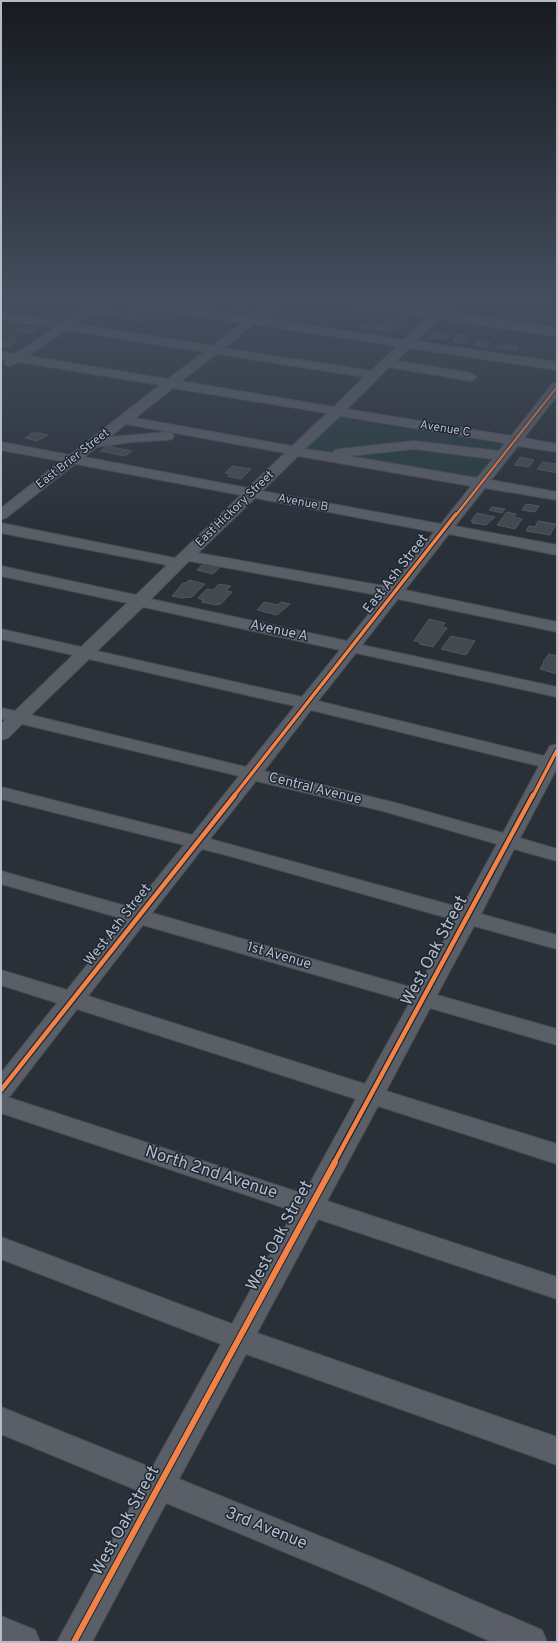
<svg xmlns="http://www.w3.org/2000/svg" width="558" height="1643" font-family="Overpass,sans-serif">
<rect width="100%" height="100%" fill="#2a3038"/>
<path fill="#273a3e" d="M337,417L504,444L474,481L302,451Z"/>
<path fill="#444950" stroke="#52575f" d="M209,301H222L226,302L221,306L205,304Z
M235,303L250,306L245,309L229,308Z
M101,310L123,313L117,317L94,314Z
M403,313H409L404,320L396,318L397,317H394Z
M130,314L147,317L141,321L124,319Z
M385,321L404,323L397,327L381,325Z
M363,324L374,325L370,329L359,327Z
M377,326L395,328L393,331H386L374,329Z
M25,327L37,329L30,333L14,331Z
M432,332L451,335L447,339L426,338Z
M458,334L468,335L465,338H470L465,344L452,342Z
M9,337L17,338L12,341L16,342L8,347L1,346V342L7,341L10,339H7Z
M479,340L490,342L486,347L474,345Z
M499,344L518,346L515,351L496,348Z
M32,433H40L48,435L37,441L25,438Z
M107,446L132,451L125,456L100,451Z
M520,457L534,460L529,467L514,465Z
M543,462L557,464V473L537,469Z
M232,466L251,469L241,479L231,477L228,476L230,474L225,473Z
M526,504L539,506L535,512L522,510Z
M492,507L505,509L502,513L489,510Z
M507,512L516,514L514,517L522,519L515,529L497,525Z
M477,513L495,517L486,525L472,523L473,521H471Z
M538,521L556,524L550,535L526,531L529,526L535,527Z
M205,562L222,565L213,574L197,570Z
M189,580L205,584L192,597L182,598L172,596L183,583H186Z
M219,584L231,586L226,591L232,592L221,604L216,605L202,602L203,600L198,598L207,589L213,590Z
M264,602L278,605L281,602L290,604L277,615L257,610Z
M429,619L445,623L442,627L447,628L433,647L419,644L421,642L414,641Z
M451,636L475,641L466,655L441,649Z
M549,654L557,656V674L540,669L544,662H543Z"/>
<g fill="none" stroke-linecap="round" stroke-linejoin="round">
<defs>
<path id="minor" d="M97,301H110L76,324L212,346L242,323L121,304L115,301H142L249,317L270,301H282L262,318L404,340L428,317L342,304L336,301H364L434,311L445,301H456L446,312L557,328V336L439,319L416,341L557,362V370L409,348L396,361L471,373L477,377L471,381L389,367L347,409L511,436L552,384L557,383V396L524,438L557,444V452L518,446L491,480L557,492V500L485,488L455,526L557,545V555L449,534L405,590L557,622V632L398,599L362,645L557,687V697L356,653L318,701L544,756L550,746L557,744V768L520,838L557,849V861L514,849L481,914L557,935V949L474,926L437,995L557,1029V1045L430,1008L386,1091L557,1144V1164L378,1106L327,1201L557,1277V1299L318,1219L257,1333L557,1437V1465L246,1354L179,1479L391,1565L542,1630L547,1642H492L369,1587L166,1503L92,1642H57L139,1491L1,1434V1407L152,1468L221,1344L1,1259V1237L232,1324L294,1211L1,1113V1073L57,1003L1,985V970L67,990L124,919L1,884V871L133,908L184,845L1,799V787L192,835L239,776L22,724L8,738L1,740V724L5,720L1,718V708L15,711L73,655L1,639V629L81,647L127,603L1,576V566L136,595L167,565L1,533V523L175,558L241,495L75,464L6,518L1,519V508L61,461L1,450V442L70,455L160,385L19,362L10,366L6,365L4,362L6,359H1V351L15,354L54,328L1,319V313L63,322ZM254,324L397,346L371,371L224,348ZM67,330L204,352L168,379L28,356ZM217,354L364,377L334,407L181,381ZM173,388L327,413L292,446L135,418ZM340,416L505,443L499,451L414,441L340,449L335,450L333,453L305,449ZM126,424L285,453L248,488L84,457L97,447L132,442L167,440L172,439L174,436L172,433L167,432L110,437ZM414,449L493,459L477,478L349,456ZM298,456L471,486L441,524L262,491ZM255,498L434,532L390,587L198,553ZM189,561L383,596L347,641L151,599ZM143,607L340,650L302,697L97,651ZM89,659L295,706L246,767L31,715ZM311,710L539,766L503,833L396,803L264,771ZM256,781L383,811L497,844L462,908L210,839ZM202,849L226,855L455,920L417,989L152,913ZM143,925L410,1002L365,1084L88,996ZM77,1009L356,1099L304,1194L7,1097L10,1096Z
M1,1616L35,1630L40,1642H1Z"/>
</defs>
<use href="#minor" stroke="#484c53" stroke-width="2"/>
<use href="#minor" fill="#5a5e66" fill-rule="evenodd"/>
<defs>
<path id="cycleway-far3" d="M456,515L557,387"/>
<path id="cycleway-far2" d="M234,796L456,514
M533,796L557,750"/>
<path id="cycleway-far1" d="M1,1090L235,795
M334,1163L533,795"/>
<path id="cycleway" d="M74,1642L335,1162"/>
</defs>
<use href="#cycleway-far3" stroke="#1d2633" stroke-width="4"/>
<use href="#cycleway-far2" stroke="#1d2633" stroke-width="5.5"/>
<use href="#cycleway-far1" stroke="#1d2633" stroke-width="7"/>
<use href="#cycleway" stroke="#1d2633" stroke-width="8"/>
<use href="#cycleway-far3" stroke="#f48246" stroke-width="2.5"/>
<use href="#cycleway-far2" stroke="#f48246" stroke-width="3.5"/>
<use href="#cycleway-far1" stroke="#f48246" stroke-width="4.5"/>
<use href="#cycleway" stroke="#f48246" stroke-width="6"/>
</g>
<linearGradient id="sky" x2="0" y2="1"><stop stop-color="#171a1f"/><stop offset="0.57" stop-color="#444e5e"/><stop offset="1" stop-color="#444e5e" stop-opacity="0"/></linearGradient>
<rect width="558" height="531" fill="url(#sky)"/>
<g text-anchor="middle" dominant-baseline="central" stroke-width="3" stroke-linejoin="round" paint-order="stroke">
<g font-size="12" fill="#b4bcc9" stroke="#1d2633">
<text transform="translate(445 429) rotate(9)">Avenue C</text>
<text transform="translate(73 459) rotate(-38)">East Brier Street</text>
<text transform="translate(303 503) rotate(11)">Avenue B</text>
<text transform="translate(235 509) rotate(-44)">East Hickory Street</text>
</g>
<g font-size="14" fill="#b4bcc9" stroke="#1d2633">
<text transform="translate(396 574) rotate(-52)">East Ash Street</text>
<text transform="translate(279 631) rotate(12)">Avenue A</text>
<text transform="translate(315 789) rotate(14)">Central Avenue</text>
<text transform="translate(118 925) rotate(-52)">West Ash Street</text>
<text transform="translate(279 956) rotate(16)">1st Avenue</text>
</g>
<g font-size="17" fill="#b4bcc9" stroke="#1d2633">
<text transform="translate(435 951) rotate(-62)">West Oak Street</text>
<text transform="translate(211 1173) rotate(18)">North 2nd Avenue</text>
<text transform="translate(280 1236) rotate(-62)">West Oak Street</text>
<text transform="translate(126 1521) rotate(-61)">West Oak Street</text>
<text transform="translate(266 1529) rotate(22)">3rd Avenue</text>
</g>
</g>
<rect width="558" height="1643" fill="none" stroke="#b4bcc9" stroke-width="4"/>
</svg>
